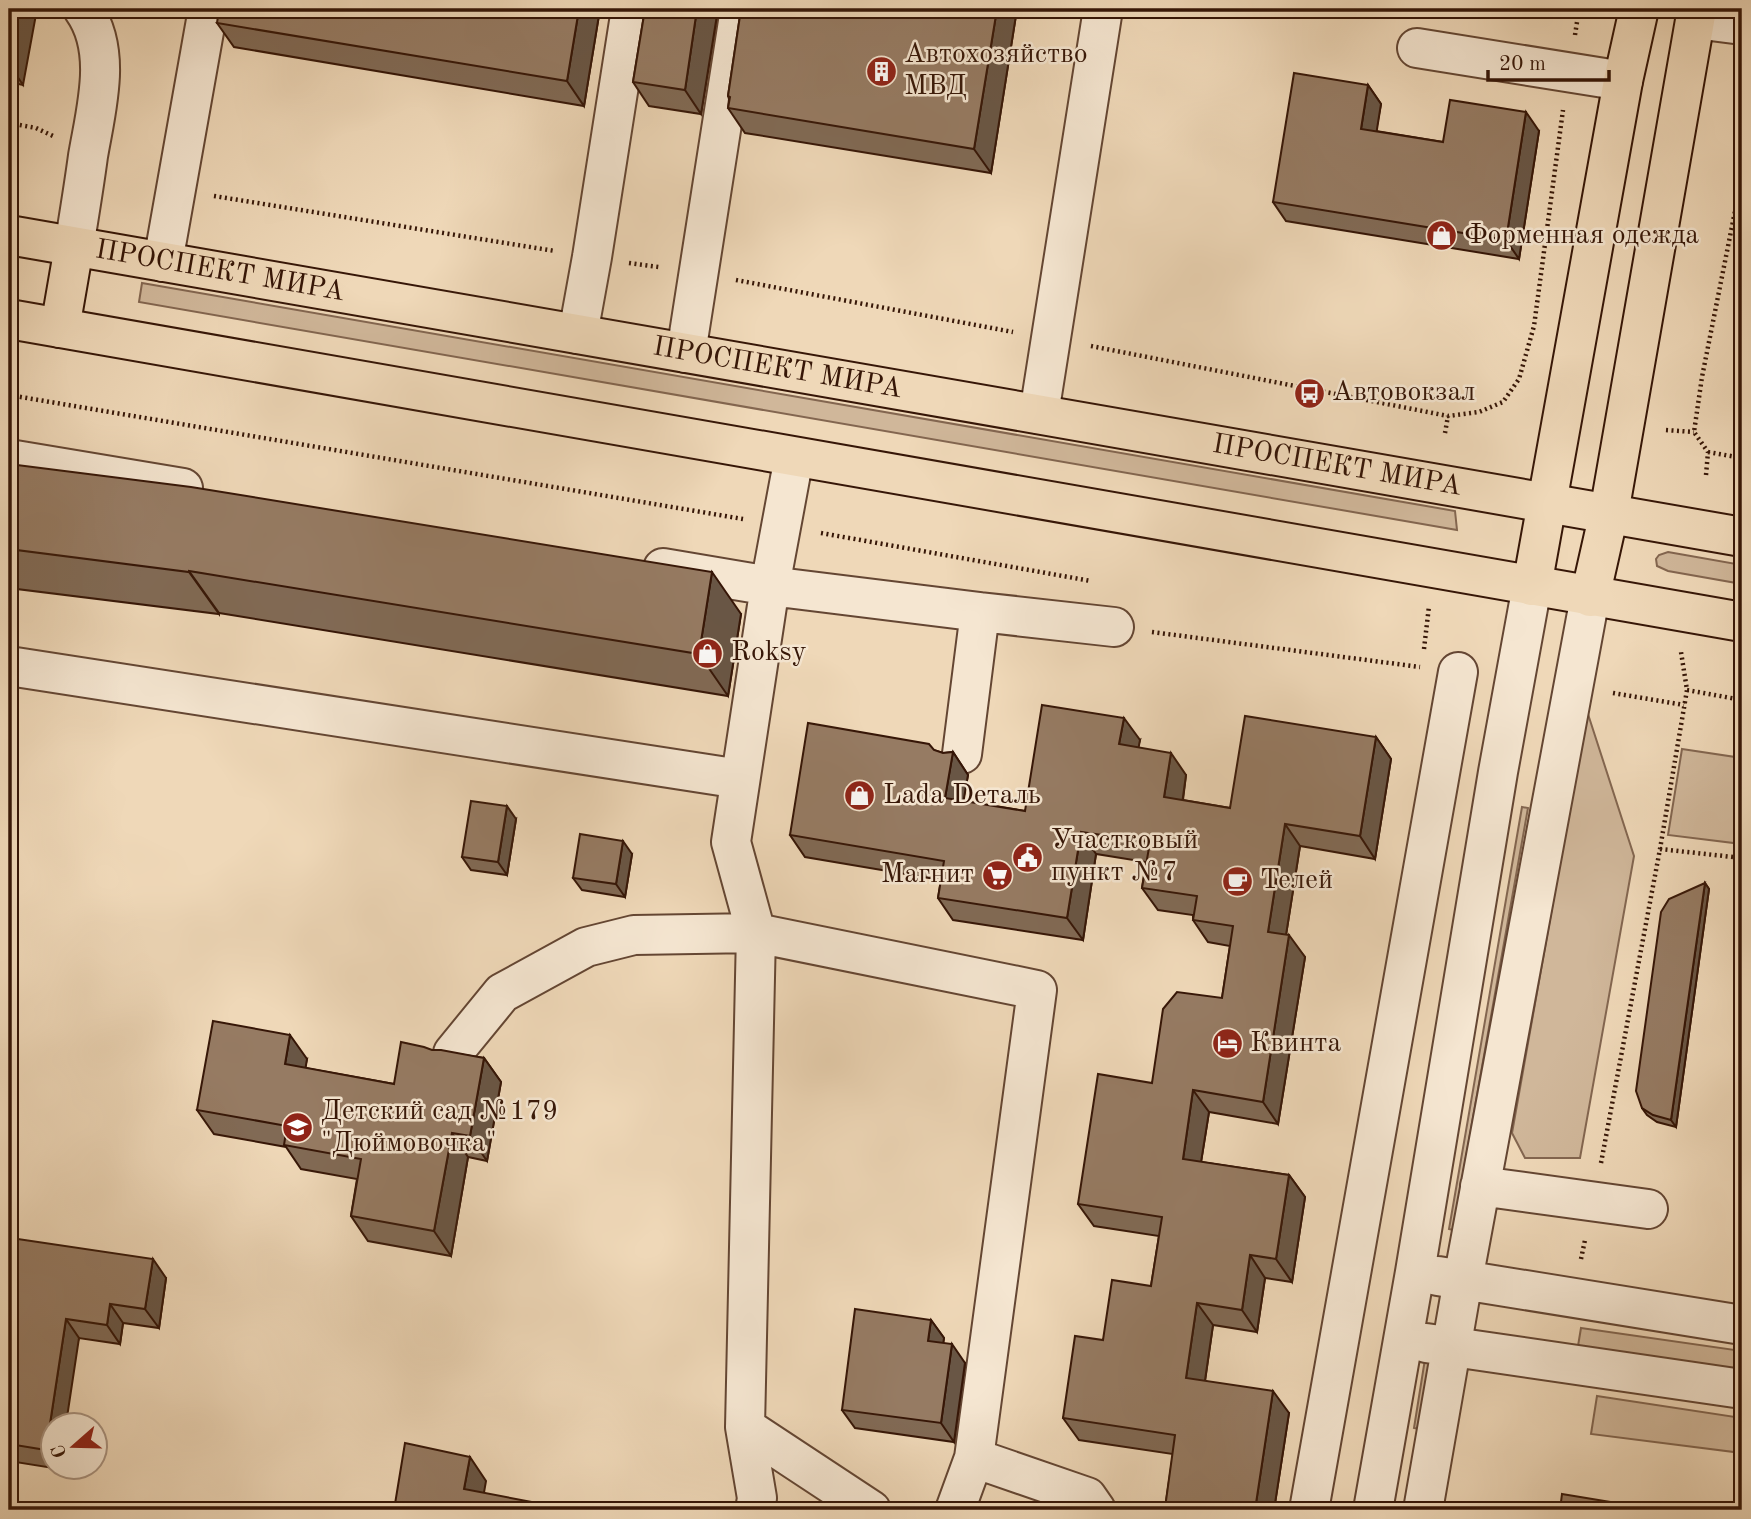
<svg xmlns="http://www.w3.org/2000/svg" width="1751" height="1519" font-family="'Old Standard TT',serif">
<rect width="100%" height="100%" fill="#efd8b8"/>
<filter id="stains"><feTurbulence type="fractalNoise" baseFrequency=".00286" numOctaves="4"/><feColorMatrix values="0 0 0 0 .2 0 0 0 0 .09 0 0 0 0 .02 0 0 0 .5 -.17"/></filter>
<radialGradient id="worn" r=".72"><stop offset=".6" stop-color="#630" stop-opacity="0"/><stop offset="1" stop-color="#630" stop-opacity=".3"/></radialGradient>
<path fill="#d0b79a" stroke="#836650" stroke-width="2" d="M142,283L1455,511L1457,530L139,302Z
M1668,552L1742,565V584L1668,571L1657,566L1656,559L1659,555Z
M1587,711L1634,856L1580,1158H1525L1512,1133Z
M1682,749L1735,757L1742,771V844L1668,835Z
M1522,807L1528,808L1453,1230L1449,1229Z
M1581,1328L1742,1351V1378L1577,1352Z
M1425,1359L1430,1360L1419,1429L1414,1428Z
M1597,1396L1742,1418V1453L1591,1434Z"/>
<g fill="none" stroke-linecap="round" stroke-linejoin="round">
<defs>
<path id="minor" d="M1695,19L1742,25
M1417,48L1623,81
M74,247C79,216 84,186 88,156C96,109 113,51 83,9
M163,262L208,9
M578,334L592,257L631,9
M686,353L740,9
M1039,414L1103,9
M794,457L770,586L980,612L1114,627
M9,459L183,488
M663,568L770,586L731,842L756,933L745,1427L757,1498L755,1510
M9,666L740,779
M962,754L980,612
M453,1053L502,993L586,947L634,935L756,933L1037,990L974,1458L955,1510
M1480,1186L1648,1209
M1438,1276L1742,1325
M1426,1343L1742,1389
M745,1427L871,1510
M974,1458L1087,1497L1096,1510
M1309,1510L1458,672
M1373,1510L1415,1272L1498,772L1532,586
M1423,1510L1463,1280L1590,597"/>
<g id="major">
<path id="s1" d="M9,235L1742,537"/>
<path d="M9,319L1742,622"/>
<path d="M60,328L74,247"/>
<path d="M1532,586L1623,81L1639,9"/>
<path d="M1590,597L1609,513L1697,9"/>
</g>
</defs>
<use href="#minor" stroke="#644633" stroke-width="42"/>
<use href="#major" stroke="#361607" stroke-width="42"/>
<path stroke="#361607" stroke-width="4.5" stroke-dasharray="2 3.5" stroke-linecap="butt" d="M1575,35L1579,9
M9,123L36,128L53,136
M214,196L555,251
M629,263L659,267
M736,280L1013,332
M1091,346L1448,416L1479,412L1503,402L1519,379L1534,326L1563,110
M9,395L743,519
M1666,430L1694,432
M1445,433L1448,416
M1708,452L1742,458
M1706,475L1708,452L1694,432L1702,377L1742,176
M821,533L1091,581
M1152,632L1420,667
M1424,649L1429,606
M1687,690L1742,700
M1613,693L1684,705
M1660,849L1742,858
M1601,1163L1660,849L1687,690L1681,652
M1581,1259L1585,1240"/>
<use href="#minor" stroke="#f5e6d1" stroke-width="38"/>
<use href="#major" stroke="#efd8b8" stroke-width="38"/>
</g>
<path fill="#816a55" stroke="#361607" stroke-width="2" d="M9,9L23,85L9,82Z
M600,9L584,106L234,47L217,23Z
M645,9H718L701,114L649,106L633,82Z
M741,9H1017L991,173L745,133L728,108L729,99L728,96Z
M1368,85L1381,104L1376,131L1443,142L1539,131L1519,259L1286,221L1273,202Z
M9,464L741,614L728,696L219,613V614L9,588Z
M1376,737L1391,759L1375,859L1300,846L1286,935L1305,957L1278,1124L1209,1112L1201,1162L1289,1175L1305,1197L1292,1282L1265,1278L1257,1332L1213,1325L1205,1381L1289,1413L1274,1510H1166L1165,1508L1173,1454L1079,1440L1063,1418L1103,1340L1151,1286L1159,1236L1094,1226L1078,1204L1152,1083L1222,998L1230,946L1208,942L1193,920V915L1158,910L1142,888L1146,862L1096,854L1083,940L953,920L938,898L941,880L805,857L790,835L934,750L943,753L953,752L968,775L963,801L1025,811L1140,740L1138,747L1186,775L1183,800L1230,808Z
M516,819L507,875L471,870L462,857Z
M632,854L625,897L582,890L573,878Z
M1742,868V929L1735,918Z
M1705,883L1709,889L1676,1127L1657,1122L1647,1115L1642,1108Z
M432,1050L484,1058L501,1082L487,1161L468,1157L451,1256L368,1241L351,1216L357,1179L301,1169L286,1147L214,1134L197,1110L307,1059L305,1068L394,1084Z
M9,1253L166,1278L159,1328L123,1323L120,1344L79,1338L52,1424V1466H60L59,1469L9,1461Z
M931,1320L944,1338L943,1343L965,1363L954,1442L855,1428L842,1410Z"/>
<path fill="#695645" stroke="#361607" stroke-width="2" d="M17,9H37L23,85L9,64V57Z
M579,9H600L584,106L567,81Z
M697,9H718L701,114L685,90Z
M997,9H1017L991,173L974,149Z
M1368,85L1381,104L1374,148L1361,129Z
M1526,112L1539,131L1519,259L1506,240Z
M189,571L219,613V614L189,572Z
M712,572L741,614L728,696L699,654Z
M1124,718L1140,740L1135,766L1119,744Z
M1376,737L1391,759L1375,859L1360,836Z
M953,752L968,775L960,821L945,798Z
M1171,753L1186,775L1180,819L1164,797Z
M507,806L516,819L507,875L498,862Z
M1285,824L1300,846L1283,954L1268,932Z
M1081,832L1096,854L1083,940L1067,918Z
M623,841L632,854L625,897L616,884Z
M1705,883L1709,889L1676,1127L1671,1120Z
M1289,935L1305,957L1278,1124L1263,1102Z
M290,1035L307,1059L302,1089L285,1064Z
M484,1058L501,1082L487,1161L470,1136Z
M1193,1090L1209,1112L1198,1181L1183,1159Z
M452,1133L468,1157L451,1256L434,1231Z
M1289,1175L1305,1197L1292,1282L1276,1259Z
M1250,1255L1265,1278L1257,1332L1242,1310Z
M153,1259L166,1278L159,1328L145,1309Z
M1197,1303L1213,1325L1202,1401L1186,1378Z
M110,1304L123,1323L120,1344L107,1325Z
M66,1319L79,1338L66,1424H52V1459L46,1450Z
M931,1320L944,1338L941,1360L928,1341Z
M952,1344L965,1363L954,1442L941,1423Z
M1273,1391L1289,1413L1274,1510H1255Z
M470,1457L486,1481L481,1510L464,1489Z"/>
<path fill="#967b63" stroke="#361607" stroke-width="2" d="M9,9H17L9,57Z
M219,9H579L567,81L217,23Z
M645,9H697L685,90L633,82Z
M741,9H997L974,149L728,108L730,97L728,96Z
M1294,73L1368,85L1361,129L1443,142L1450,100L1526,112L1506,240L1273,202Z
M9,464L191,487L712,572L699,654L189,571V572L9,549Z
M1042,705L1124,718L1119,744L1171,753L1164,797L1230,808L1245,716L1376,737L1360,836L1285,824L1268,932L1289,935L1263,1102L1193,1090L1183,1159L1289,1175L1276,1259L1250,1255L1242,1310L1197,1303L1186,1378L1273,1391L1255,1510H1178L1165,1508L1175,1435L1063,1418L1075,1336L1103,1340L1112,1280L1151,1286L1162,1217L1078,1204L1098,1074L1152,1083L1163,1009L1177,992L1222,998L1233,926L1193,920L1197,896L1142,888L1150,842L1081,832L1067,918L938,898L944,861L790,835L808,723L929,744L934,750L943,753L953,752L945,798L1025,811Z
M471,801L507,806L498,862L462,857Z
M580,834L623,841L616,884L573,878Z
M1740,868H1742V919L1735,918Z
M1705,883L1671,1120L1653,1115L1642,1108L1636,1091L1661,912L1669,899Z
M213,1021L290,1035L285,1064L394,1084L401,1042L424,1047L432,1050H441L484,1058L470,1136L452,1133L434,1231L351,1216L361,1159L284,1145L287,1126L197,1110Z
M11,1238L153,1259L145,1309L110,1304L107,1325L66,1319L46,1450L9,1444V1253Z
M855,1309L931,1320L928,1341L952,1344L941,1423L842,1410Z
M405,1443L470,1457L464,1489L574,1510H394Z
M1562,1494L1659,1510H1560Z"/>
<defs>
<symbol id="building-disc" viewBox="-11 -11 22 22"><circle r="9.5" fill="#8f2418" stroke="#f5e6d1"/><path d="M-4-6H4V6H1V3H-1V6H-4ZM-2.5-4.3h1.7v1.8h-1.7ZM.8-4.3h1.7v1.8H.8ZM-2.5-1h1.7V.8h-1.7ZM.8-1h1.7V.8H.8Z" fill="#fff"/></symbol>
<symbol id="shop-disc" viewBox="-11 -11 22 22"><circle r="9.5" fill="#8f2418" stroke="#f5e6d1"/><path d="M-5-2.5h2.3a2.7 3.5 0 0 1 5.4 0H5L5.5 6h-11ZM-1.5-2.5h3a1.5 2.3 0 0 0-3 0Z" fill="#fff"/></symbol>
<symbol id="bus-disc" viewBox="-11 -11 22 22"><circle r="9.5" fill="#8f2418" stroke="#f5e6d1"/><path d="M-5-6H5V4H4V6H2V4H-2V6H-4V4H-5ZM-3.5-4V0h7V-4ZM-3.5 1.2v1.5H-2V1.2ZM2 1.2v1.5H3.5V1.2Z" fill="#fff"/></symbol>
<symbol id="civic-disc" viewBox="-11 -11 22 22"><circle r="9.5" fill="#8f2418" stroke="#f5e6d1"/><path d="M-.6-6.5H3V-4.5H.6V-3L4-1V1h2V6H-6V1h2V-1L-.6-3ZM-1.2 2.5V6h2.4V2.5Z" fill="#fff"/></symbol>
<symbol id="supermarket-disc" viewBox="-11 -11 22 22"><circle r="9.5" fill="#8f2418" stroke="#f5e6d1"/><path d="M-6-5.5h2.5l.6 2H6L4.5 2H-2.5L-4.4-4H-6ZM-1.5 3.2a1.3 1.3 0 1 0 .1 0ZM3 3.2a1.3 1.3 0 1 0 .1 0Z" fill="#fff"/></symbol>
<symbol id="cafe-disc" viewBox="-11 -11 22 22"><circle r="9.5" fill="#8f2418" stroke="#f5e6d1"/><path d="M-5.5-4.5H6V0H3Q3 3.5 0 3.5H-2.5Q-5.5 3.5-5.5 0ZM3-3.2v2h1.7v-2ZM-6 4.5H4V6H-6Z" fill="#fff"/></symbol>
<symbol id="hotel-disc" viewBox="-11 -11 22 22"><circle r="9.5" fill="#8f2418" stroke="#f5e6d1"/><path d="M-6-4.5h1.5V1H6V5H4.5V3h-9V5H-6ZM-4 0a1.8 1.8 0 1 1 3.6 0ZM.5 0V-2.5h3Q6-2.5 6 0Z" fill="#fff"/></symbol>
<symbol id="school-disc" viewBox="-11 -11 22 22"><circle r="9.5" fill="#8f2418" stroke="#f5e6d1"/><path d="M0-5L7-2L0 1L-7-2ZM-4 1L0 2.5L4 1V4Q0 6-4 4Z" fill="#fff"/></symbol>
</defs>
<g fill-rule="evenodd">
<use href="#building-disc" x="864" y="54" width="35" height="35"/>
<use href="#shop-disc" x="1424" y="218" width="35" height="35"/>
<use href="#bus-disc" x="1292" y="376" width="35" height="35"/>
<use href="#shop-disc" x="690" y="636" width="35" height="35"/>
<use href="#shop-disc" x="842" y="778" width="35" height="35"/>
<use href="#civic-disc" x="1010" y="840" width="35" height="35"/>
<use href="#supermarket-disc" x="980" y="858" width="35" height="35"/>
<use href="#cafe-disc" x="1220" y="864" width="35" height="35"/>
<use href="#hotel-disc" x="1210" y="1026" width="35" height="35"/>
<use href="#school-disc" x="280" y="1110" width="35" height="35"/>
</g>
<g text-anchor="middle" dominant-baseline="central" stroke-width="5" stroke-linejoin="round" paint-order="stroke">
<g font-size="28" fill="#361607" stroke="#f5e6d1" text-anchor="start">
<text x="904" y="55">Автохозяйство<tspan x="904" dy="32">МВД</tspan></text>
<text x="1464" y="236">Форменная одежда</text>
<text x="1332" y="393">Автовокзал</text>
<text x="731" y="653">Roksy</text>
<text x="883" y="796">Lada Dеталь</text>
<text x="1051" y="841">Участковый<tspan x="1051" dy="32">пункт №7</tspan></text>
<text x="974" y="875" text-anchor="end">Магнит</text>
<text x="1260" y="881">Телей</text>
<text x="1250" y="1044">Квинта</text>
<text x="321" y="1112">Детский сад №179<tspan x="321" dy="32">"Дюймовочка"</tspan></text>
</g>
<g font-size="28" fill="#361607" stroke="#f5e6d1">
<text stroke="none"><textPath href="#s1" startOffset="214">ПРОСПЕКТ МИРА</textPath></text>
<text stroke="none"><textPath href="#s1" startOffset="780">ПРОСПЕКТ МИРА</textPath></text>
<text stroke="none"><textPath href="#s1" startOffset="1348">ПРОСПЕКТ МИРА</textPath></text>
</g>
</g>
<rect width="1751" height="1519" fill="none" stroke="#efd8b8" stroke-width="35"/>
<rect x="10" y="10" width="1730" height="1498" fill="none" stroke="#361607" stroke-width="3.5"/>
<rect x="18" y="18" width="1716" height="1484" fill="none" stroke="#361607" stroke-width="2"/>
<g transform="translate(74 1446) rotate(250)"><circle r="33" fill="#f5e6d1" stroke="#a99380" stroke-width="2"/>
<path d="M0-5L12 26L0 18L-12 26Z" fill="#8f2418"/>
<text y="-10" font-size="19" font-weight="bold" text-anchor="middle" fill="#361607">С</text>
</g>
<path d="M1488 70v10h121v-10" fill="none" stroke="#361607" stroke-width="3.5"/>
<text x="1499" y="70" font-size="21" fill="#361607" stroke="#f5e6d1" stroke-width="5" paint-order="stroke">20 m</text>
<rect width="100%" height="100%" filter="url(#stains)"/>
<rect width="100%" height="100%" fill="url(#worn)"/>
</svg>
